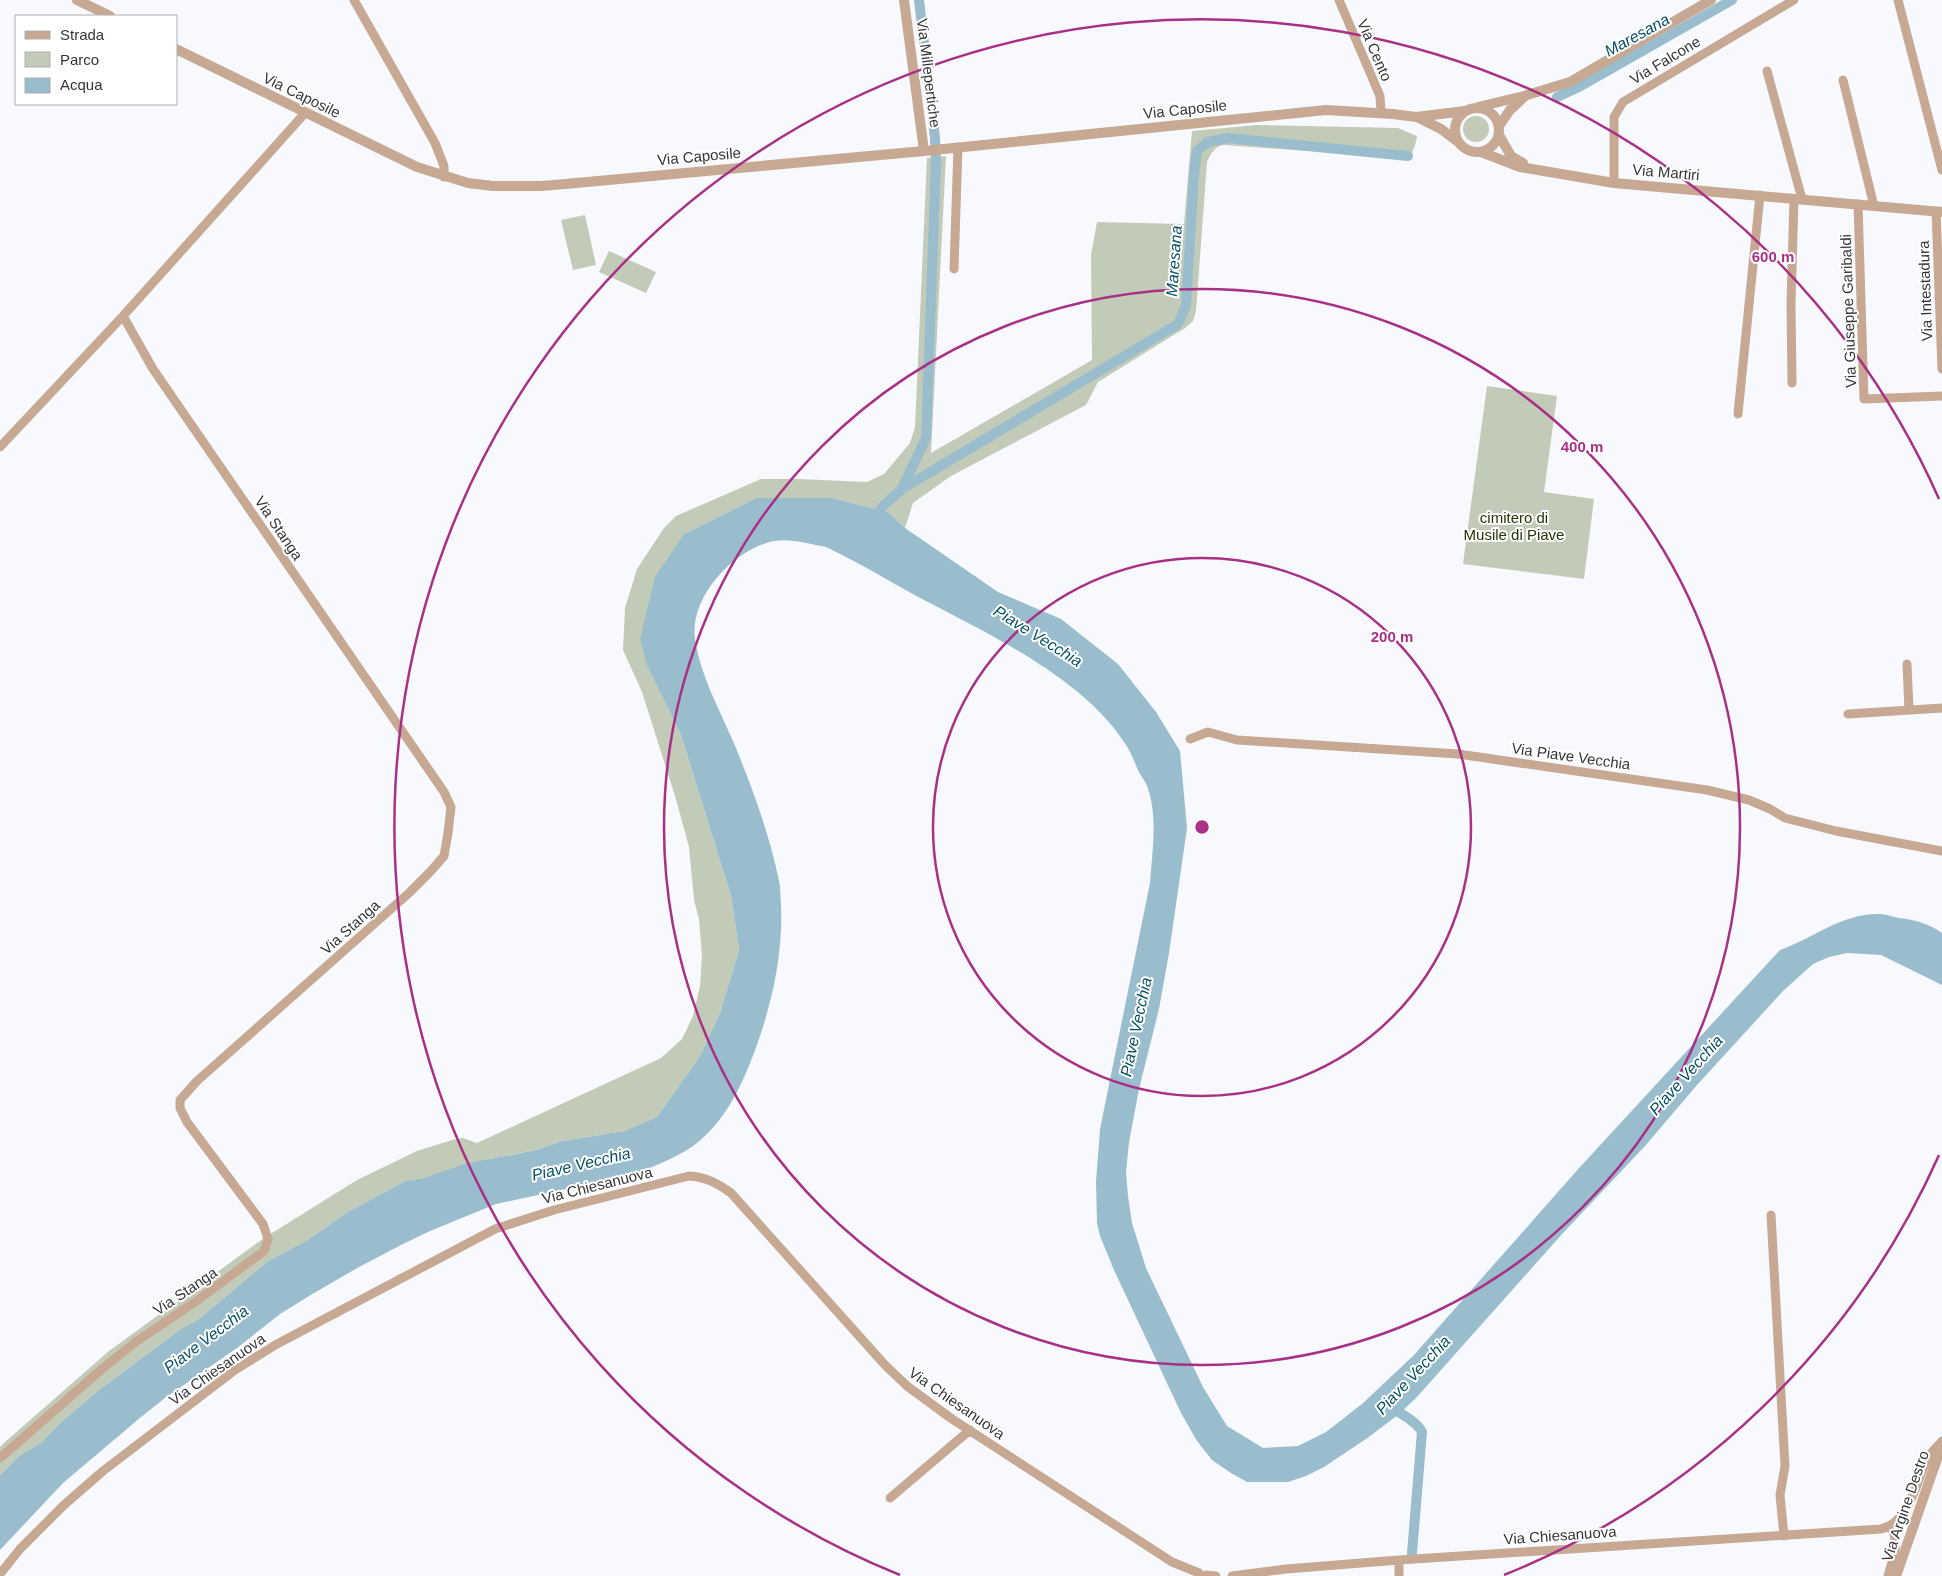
<svg xmlns="http://www.w3.org/2000/svg" width="1942" height="1576" font-family="Arial,sans-serif">
<rect width="100%" height="100%" fill="#f8f9fe"/>
<path fill="#c2cbb7" d="M1463 129a13 13 0 1 1 26 0a13 13 0 1 1-26 0Z
M1256,125L1398,128L1417,136C1416,143 1413,155 1407,158L1224,145C1214,146 1211,154 1207,162L1196,311L1193,321L1185,328L1098,382L1086,405L951,476L913,503L905,528L888,512L832,498H756L684,534L647,666L681,735L731,896L739,950L720,1013L700,1056L657,1117L624,1131L562,1141L536,1150L489,1159L424,1178L405,1181L348,1212L306,1241L268,1261L199,1319L181,1329L99,1390L60,1423L41,1443L20,1455L0,1475V1447L5,1442L109,1351L264,1238L357,1180L417,1151L452,1140L463,1138L477,1143L661,1058L682,1039L693,1016L700,986L702,956L699,919L694,900L689,847L675,796L642,692L623,650L625,608L637,569L664,528L676,516L761,479H799L867,482L884,474L910,443L915,427L927,158L946,156L931,453L1092,360L1091,255L1097,222L1184,224L1192,131Z
M585,215L596,265L573,270L561,220Z
M609,251L656,272L646,293L599,272Z
M1487,386L1557,396L1544,492L1594,499L1584,579L1463,564Z"/>
<path fill="#99bdcc" d="M756,498H832L888,512L905,528L998,592L1061,619L1118,664L1156,712L1180,751L1187,828L1169,953L1159,1009L1139,1089L1129,1142L1126,1172L1128,1196L1132,1223L1146,1268L1203,1387L1227,1426L1263,1448L1298,1446L1326,1432L1362,1404L1414,1355L1580,1167L1780,950C1814,938 1842,913 1880,914C1886,914 1893,917 1899,918C1915,920 1928,923 1942,933V985L1881,955L1847,953L1829,957L1813,964L1783,991L1697,1085L1645,1146L1563,1233L1416,1398L1398,1415L1366,1439L1324,1467L1306,1476L1288,1482H1247L1231,1473L1212,1460L1197,1441L1181,1413L1114,1270L1100,1236L1097,1223L1096,1182L1100,1129L1150,883C1152,852 1158,819 1148,789C1147,783 1142,778 1139,772C1134,762 1131,751 1124,742C1083,679 991,635 926,601C892,583 860,563 826,547C810,544 790,538 774,541C734,549 689,597 695,639C701,678 721,712 736,748C753,790 770,836 779,881C781,889 780,897 781,905C783,953 773,998 758,1042C744,1081 727,1121 693,1146C676,1158 654,1166 635,1174L496,1204L430,1231L401,1245L359,1267L314,1293L280,1314L237,1348L165,1398L141,1417L63,1483L0,1550V1475L20,1455L41,1443L60,1423L99,1390L181,1329L199,1319L268,1261L306,1241L348,1212L405,1181L424,1178L464,1164L536,1150L562,1141L624,1131L657,1117L700,1056L720,1013L739,950L731,896L681,735L647,666L640,639L655,577L684,534Z"/>
<g fill="none" stroke-linecap="round" stroke-linejoin="round">
<path stroke="#99bdcc" stroke-width="10" d="M1557,97L1579,87L1732,0
M902,489L1178,324L1186,306L1194,175L1197,151L1208,142L1228,138L1408,156
M876,522L882,507L902,489L926,438L936,161L935,138L919,0
M1389,1405C1399,1414 1416,1420 1422,1432L1412,1553"/>
<path stroke="#c7a892" stroke-width="9" d="M354,0L435,143L444,166V177
M1339,0L1380,96L1381,113
M1898,0L1942,170
M1767,71L1802,199
M1843,80L1874,206
M1614,183V117L1623,102L1794,0
M1858,204L1864,399L1942,396
M1936,211L1942,369
M954,269L958,147
M1792,383L1791,304L1794,199
M1738,414L1760,195
M0,447L123,316L305,113
M1907,664L1909,710
M1848,714L1942,708
M1190,739L1208,732L1237,740L1458,754L1707,790L1749,800L1770,809L1785,818L1836,831L1942,851
M1771,1215L1785,1466L1780,1495L1784,1536
M0,1458L103,1368L137,1341L195,1302L264,1251L268,1239L263,1224L187,1122L180,1108V1100L197,1081L409,893L430,872L444,856L448,833L451,807L444,792L153,369L123,316
M890,1498L970,1430
M0,1574L20,1549L64,1505L103,1471L235,1370L277,1344L495,1229L554,1210L689,1176C706,1177 717,1183 731,1193L885,1365L907,1386L952,1419L1172,1562L1199,1573
M1206,1575L1216,1576
M1232,1576L1286,1569L1399,1560L1881,1529C1911,1522 1916,1480 1929,1456C1932,1451 1938,1446 1942,1441
M1399,1576V1560
M1888,1576C1893,1557 1900,1545 1891,1526"/>
<path stroke="#c7a892" stroke-width="10" d="M77,0L110,16
M904,0L924,151
M176,49L417,167L468,183L493,186H541L565,184L924,151L1326,110L1393,114L1416,117L1465,111
M1478,107L1524,96L1570,82L1711,0
M1455 130a22 22 0 1 1 44 0a22 22 0 1 1-44 0Z
M1417,117L1441,129L1457,141
M1499,126L1510,110L1524,97
M1499,135L1511,156L1523,163
M1481,152L1520,167L1614,183L1942,212
M1896,1576L1942,1445"/>
</g>
<g fill="none" stroke="#a83086" stroke-width="2.5">
<circle cx="1202" cy="827" r="269"/>
<circle cx="1202" cy="827" r="538"/>
<path d="M1939 1155A807 807 0 0 1 1504 1575M900 1575A807 807 0 1 1 1939 499"/>
</g>
<g text-anchor="middle" dominant-baseline="central" stroke-width="4" stroke-linejoin="round" paint-order="stroke">
<g font-size="15" fill="#333539" stroke="#fff">
<text transform="translate(1375 50) rotate(67)">Via Cento</text>
<text transform="translate(1665 60) rotate(-31)">Via Falcone</text>
<text transform="translate(929 73) rotate(83)">Via Millepertiche</text>
<text transform="translate(302 95) rotate(26)">Via Caposile</text>
<text transform="translate(1185 109) rotate(-6)">Via Caposile</text>
<text transform="translate(699 156) rotate(-5)">Via Caposile</text>
<text transform="translate(1666 172) rotate(5)">Via Martiri</text>
<text transform="translate(1925 291) rotate(-92)">Via Intestadura</text>
<text transform="translate(1848 311) rotate(-92)">Via Giuseppe Garibaldi</text>
<text transform="translate(279 528) rotate(56)">Via Stanga</text>
<text transform="translate(1571 756) rotate(8)">Via Piave Vecchia</text>
<text transform="translate(350 927) rotate(-42)">Via Stanga</text>
<text transform="translate(597 1185) rotate(-14)">Via Chiesanuova</text>
<text transform="translate(185 1291) rotate(-34)">Via Stanga</text>
<text transform="translate(217 1369) rotate(-35)">Via Chiesanuova</text>
<text transform="translate(957 1403) rotate(35)">Via Chiesanuova</text>
<text transform="translate(1905 1506) rotate(-71)">Via Argine Destro</text>
<text transform="translate(1560 1535) rotate(-4)">Via Chiesanuova</text>
</g>
<g font-size="15" fill="#263503" stroke="#fff">
<text x="1514" y="517">cimitero di<tspan x="1514" dy="17">Musile di Piave</tspan></text>
</g>
<g font-size="16" font-style="italic" fill="#065067" stroke="#fff">
<text transform="translate(1637 35) rotate(-29)">Maresana</text>
<text transform="translate(1174 261) rotate(-86)">Maresana</text>
<text transform="translate(1038 636) rotate(32)">Piave Vecchia</text>
<text transform="translate(1136 1027) rotate(-78)">Piave Vecchia</text>
<text transform="translate(1686 1075) rotate(-48)">Piave Vecchia</text>
<text transform="translate(581 1164) rotate(-13)">Piave Vecchia</text>
<text transform="translate(206 1339) rotate(-37)">Piave Vecchia</text>
<text transform="translate(1413 1375) rotate(-47)">Piave Vecchia</text>
</g>
</g>
<circle cx="1202" cy="827" r="8" fill="#a83086" stroke="#fff" stroke-width="2.5"/>
<g font-size="15" text-anchor="middle" font-weight="bold" fill="#a83086" stroke="#fff" stroke-width="4" stroke-linejoin="round" paint-order="stroke">
<text x="1773" y="262">600 m</text>
<text x="1582" y="452">400 m</text>
<text x="1392" y="642">200 m</text>
</g>
<rect x="15" y="15" width="162" height="90" fill="#ffffff" stroke="#adaeb0"/>
<rect x="25" y="31" width="25" height="8" fill="#c7a892" stroke="#adaeb0"/>
<text x="60" y="40" font-size="15" fill="#333539">Strada</text>
<rect x="25" y="52" width="25" height="15" fill="#c2cbb7" stroke="#adaeb0"/>
<text x="60" y="65" font-size="15" fill="#333539">Parco</text>
<rect x="25" y="78" width="25" height="15" fill="#99bdcc" stroke="#adaeb0"/>
<text x="60" y="90" font-size="15" fill="#333539">Acqua</text>
</svg>
